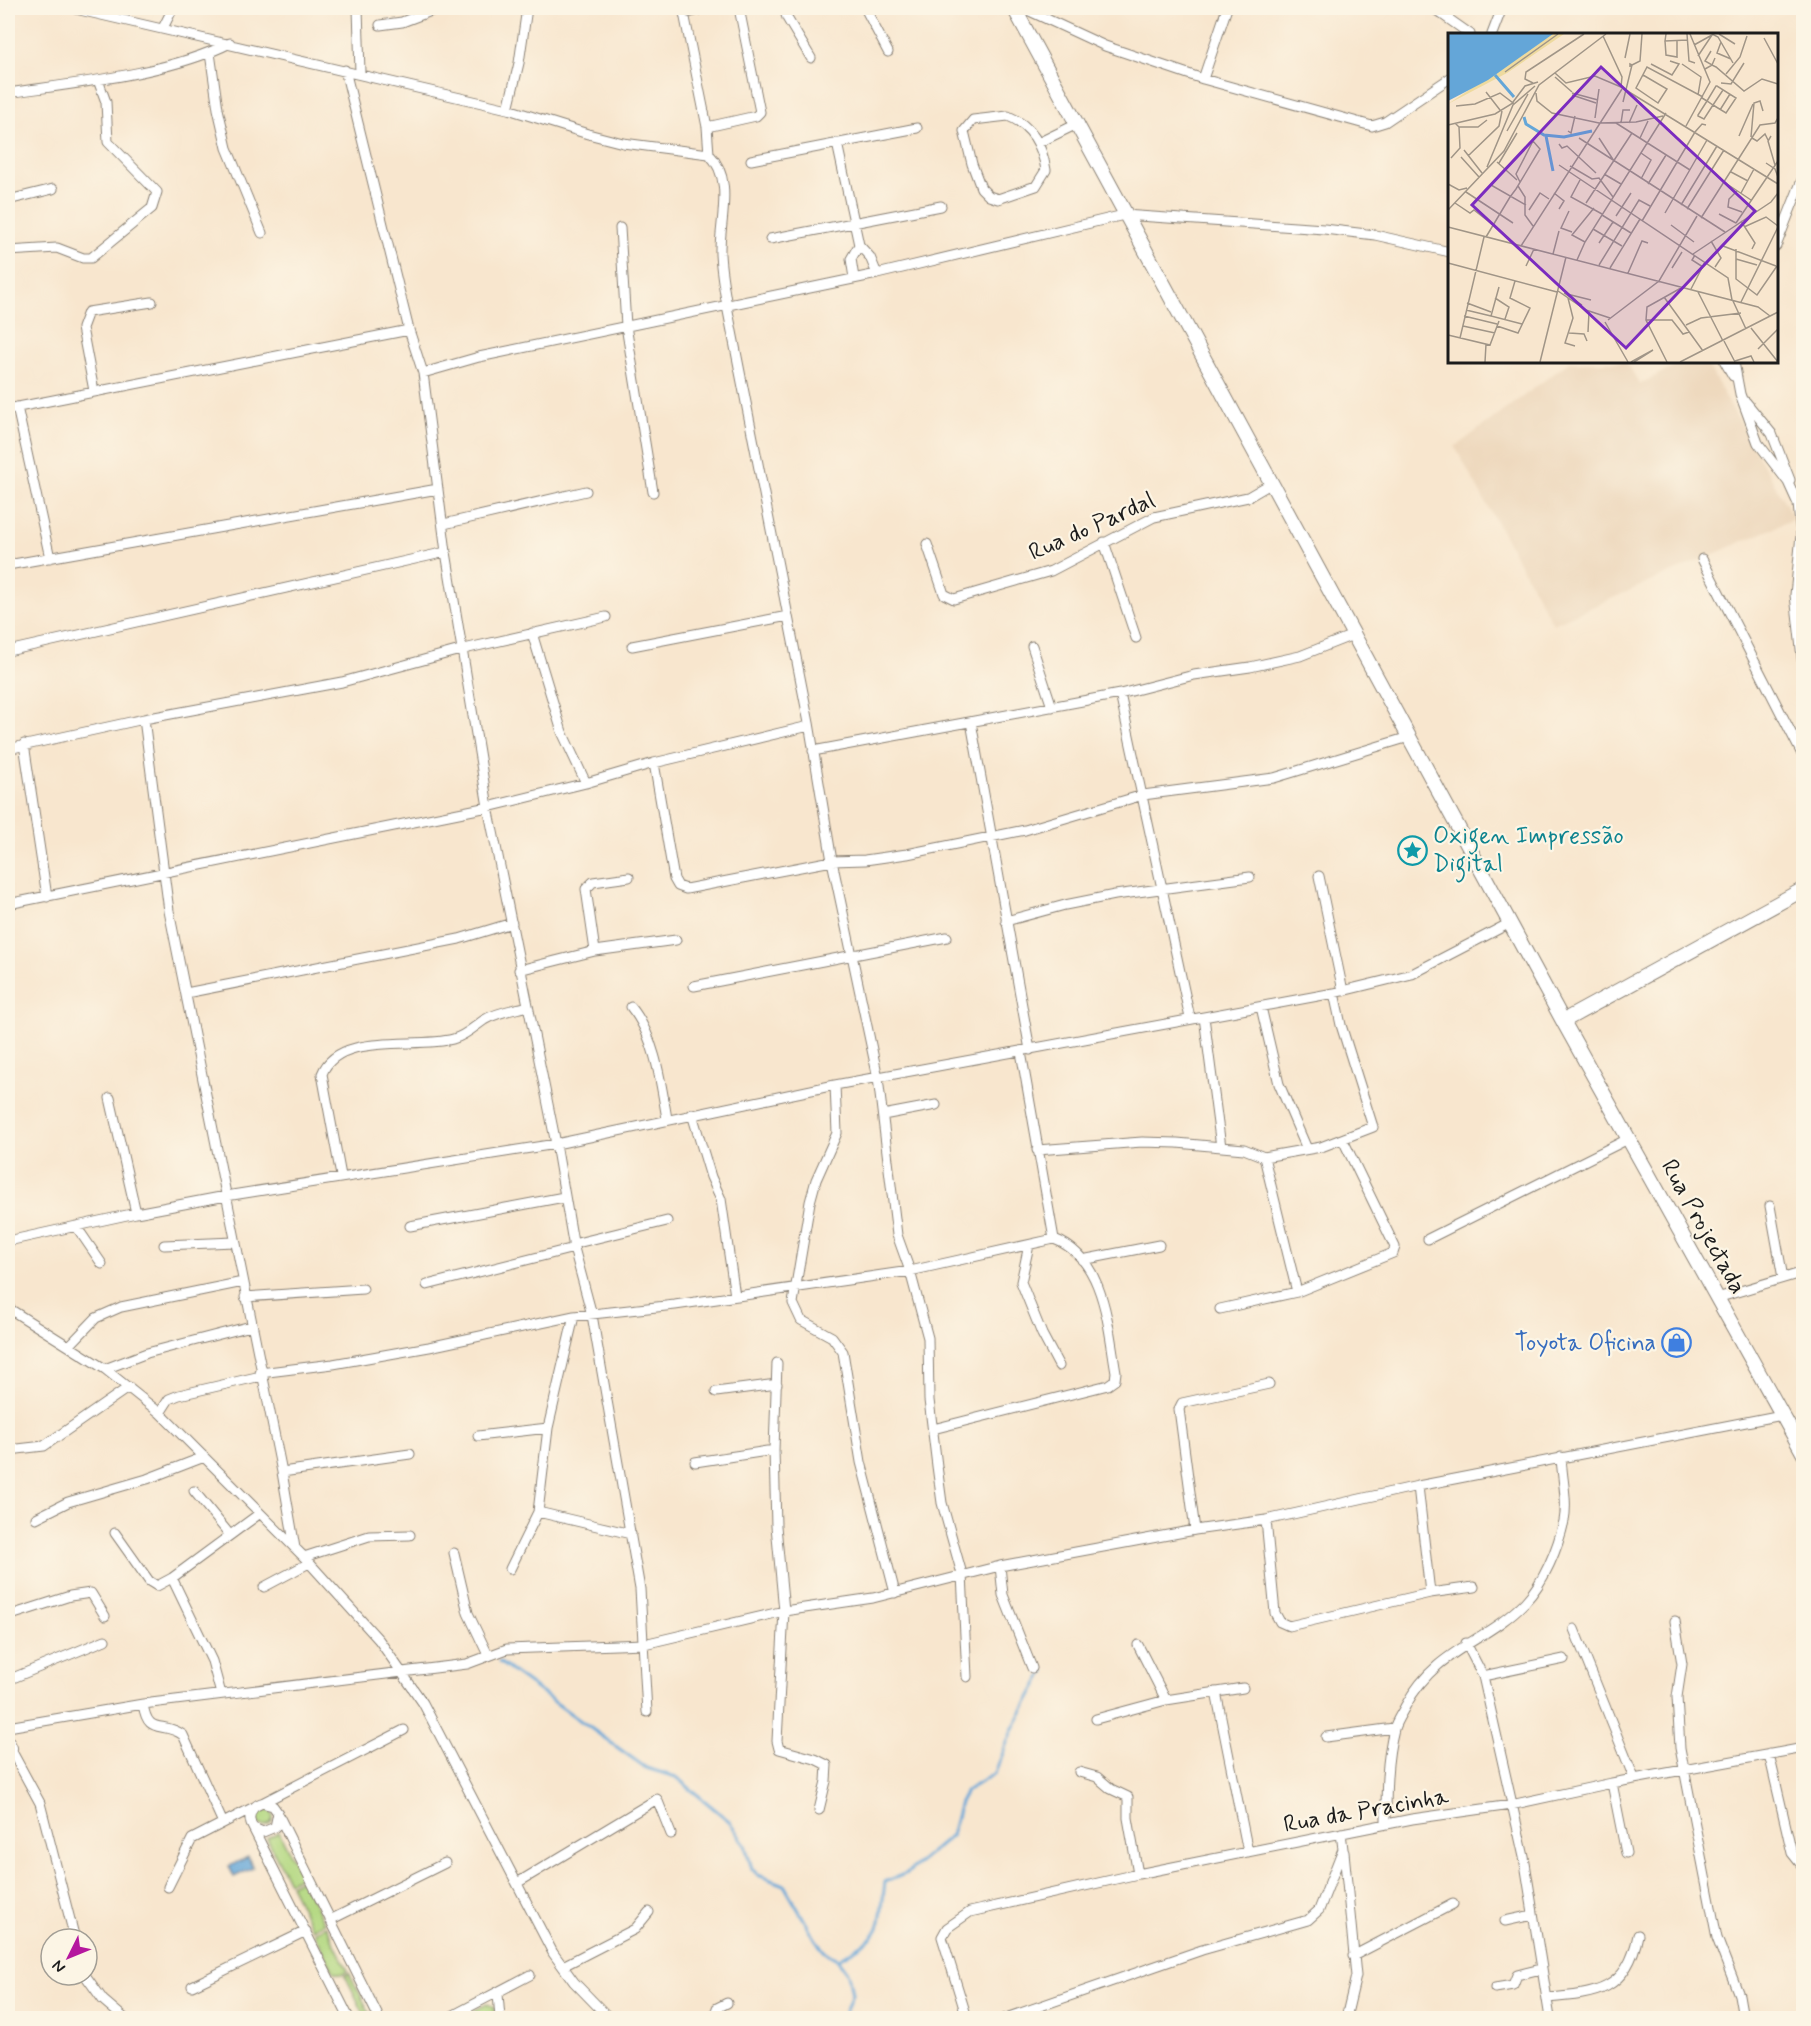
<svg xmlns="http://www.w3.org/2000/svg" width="1811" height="2026" font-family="Mynerve,sans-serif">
<rect width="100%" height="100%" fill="#fcf5e5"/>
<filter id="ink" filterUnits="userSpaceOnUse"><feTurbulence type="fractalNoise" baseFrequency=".0167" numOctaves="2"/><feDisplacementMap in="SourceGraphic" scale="12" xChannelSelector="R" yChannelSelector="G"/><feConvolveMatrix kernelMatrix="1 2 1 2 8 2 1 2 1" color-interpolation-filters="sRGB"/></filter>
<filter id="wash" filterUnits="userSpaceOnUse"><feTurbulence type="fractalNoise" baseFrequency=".008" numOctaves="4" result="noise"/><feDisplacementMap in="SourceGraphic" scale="24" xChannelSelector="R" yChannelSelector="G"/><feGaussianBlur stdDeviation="1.35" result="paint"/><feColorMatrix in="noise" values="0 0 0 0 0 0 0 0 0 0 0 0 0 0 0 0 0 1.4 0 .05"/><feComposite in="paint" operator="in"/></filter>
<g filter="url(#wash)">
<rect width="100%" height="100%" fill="#f8e6ce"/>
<path fill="#edd7bb" d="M1569,362H1626L1640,384L1682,362H1706L1794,519L1553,624L1455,447Z"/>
<path fill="#b3d881" stroke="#687a4e" stroke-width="1.5" d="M255 1817a9 9 0 1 1 18 0a9 9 0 1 1-18 0Z
M279,1832L301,1876L289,1882L267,1838Z
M302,1879L324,1923L312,1929L290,1885Z
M326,1926L348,1971L342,1974L334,1972L314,1932Z
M349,1973L372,2018H366L345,1975Z
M487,2004L494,2007L495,2018L482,2016L458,2018Z"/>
<path fill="#64a6d8" stroke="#40617a" stroke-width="1.5" d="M248,1857L253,1868L234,1877L229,1866Z"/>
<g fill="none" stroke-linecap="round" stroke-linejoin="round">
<path stroke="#64a6d8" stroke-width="3" d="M499,1662L646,1768L676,1777L729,1821L745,1845L752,1869L758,1875L784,1885L817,1942L825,1952L837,1959L848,1974L852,1994L843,2018
M838,1959C887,1932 878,1933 885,1882L907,1873L951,1836L960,1802L966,1791L995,1773L1012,1730L1045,1671"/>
</g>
</g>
<g filter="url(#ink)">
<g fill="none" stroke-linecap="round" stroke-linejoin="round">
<defs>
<path id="street" d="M71,8L508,109L588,134L623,143L709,154C735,180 719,221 720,254C721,272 724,289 727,306L809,723L832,861L878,1078L897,1235L910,1271L928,1338L929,1400L937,1466L942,1503L962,1574L967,1677
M358,8L360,73
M683,8L707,127L709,154
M784,8L787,18L811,58
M865,8L888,52
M1023,8L1105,46L1203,79L1372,126L1385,122L1450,78
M1433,8L1470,34
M684,14L706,8
M380,25L402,22L439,8
M163,28L173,8
M1492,34L1502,8
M210,53L218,109L227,148L262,233
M345,70L409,330L423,373L446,552L488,807L556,1144L574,1248L592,1315L640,1589L647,1712
M1203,79L1227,8
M8,93C76,83 169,74 230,43
M508,109L519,63L527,8
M1008,116C1032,126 1042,145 1046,170L1036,186L998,199L989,196L981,188L972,164L964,131L973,120Z
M707,127L756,116L760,112L739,8
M837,143L859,245L870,257L877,274
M1038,143L1079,123
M751,160L917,128
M8,200L53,189
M620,228L626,326L653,492
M770,239L941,206
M1776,246L1804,175
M8,251L57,248L83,258H91L152,208L157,192L108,142L106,102L98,80
M854,278L851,259L859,245
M1725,362L1733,376
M1734,362L1740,394L1758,443L1788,482L1798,504L1801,535L1795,595L1804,676
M423,373L479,357L877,274L1124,215L1324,229L1375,235L1450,252
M94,391L82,328L88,312L152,302
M1746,402L1772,434L1790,480
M17,407L50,558
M8,409L409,330
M444,524L586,491
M1104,542L1136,638
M927,544L944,594L954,599L1051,571L1154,517L1248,497L1272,483
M1702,559L1804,758
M8,565L438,489
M532,633L562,732L586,783
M632,646L788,616
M1032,646L1052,707
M8,651L446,552
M1120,694L1190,1018
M144,719L169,911L282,1472L295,1548
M971,722L1030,1050
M24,744L47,897
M8,749L144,719L342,682L464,649L606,617
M813,751L1120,694L1194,675L1250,667L1300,656L1353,635
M654,763L674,879L678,886L686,889L832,861L865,860L907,854L1025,830L1143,795L1274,778L1409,737
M1319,876L1343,991
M8,904L488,807L586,783L654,763L809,726
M1006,921L1065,905L1115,895L1250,877
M595,951L586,889L593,882L629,877
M519,970L595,951L676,940
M694,986L947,937
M186,993L459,939L512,923
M631,1007C655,1036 661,1083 667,1119
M1261,1007L1279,1084L1307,1149
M1204,1017L1221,1147
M1021,1052L1054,1239
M835,1085L837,1133L816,1180L810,1202L793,1303L801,1320L832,1337L843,1352L861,1462L895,1593
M110,1098L136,1213
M692,1114L711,1177L721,1199L735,1296
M883,1115L936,1105
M1037,1150L1142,1142L1177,1143L1244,1149L1264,1157L1321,1147L1373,1127L1341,1025L1334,993
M1264,1157L1297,1292
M341,1176L322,1074C338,1031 417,1049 453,1039C465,1036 474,1027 484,1020C497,1012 513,1010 528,1006
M1770,1206L1783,1278
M76,1226L102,1264
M410,1226L564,1197
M1428,1239L1628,1139
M8,1241L136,1213L226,1196L556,1144L835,1085L1334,993L1412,974L1510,923
M573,1244L667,1221
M164,1245L234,1242
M1029,1245L1021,1282L1042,1334L1059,1366
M1082,1260L1159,1245
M427,1285L574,1248
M245,1297L363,1289
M1717,1298L1804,1272
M8,1308L105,1369L160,1413L304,1557L379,1640L423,1703L553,1953L574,1982L609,2018
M1220,1309L1297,1292L1393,1253L1395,1247L1343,1140
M70,1345L96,1318L121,1307L243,1282
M777,1363L774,1450L776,1526L784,1611L777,1741L779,1749L815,1759L827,1765L826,1781L819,1810
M105,1369L147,1353L251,1326
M260,1373L333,1364L429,1347L574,1316L675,1305L910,1271L1054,1239C1105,1258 1108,1327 1116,1372L1115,1380L1108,1385L933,1429
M716,1392L777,1384
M160,1413L169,1399L179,1395L261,1376
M478,1436L548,1428
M9,1450L44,1446L129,1387
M695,1462L774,1450
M282,1472L410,1454
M1418,1486L1430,1593
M194,1491L230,1535
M538,1512L631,1534
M36,1518L68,1502L147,1479L204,1457
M1266,1520L1275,1613L1280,1622L1289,1626L1430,1593L1474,1587
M1195,1530L1179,1409L1182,1403L1269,1384
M115,1533L149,1581L157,1586L172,1578L259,1514
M454,1553L468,1613L488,1655
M304,1557L369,1536L410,1535
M1000,1566L1003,1595L1032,1668
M510,1569L538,1512L548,1428L574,1316
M172,1578L212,1661L221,1694
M264,1587L309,1563
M8,1616L70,1596L91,1593L105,1616
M1675,1621L1682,1664L1677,1697L1680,1748L1717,1938L1739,1995L1743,2018
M1574,1629L1634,1778
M1466,1643L1483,1676L1524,1857L1550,2018
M1138,1645L1166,1700
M1483,1676L1564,1659
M8,1680L105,1640
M1216,1692L1248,1852
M143,1704C148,1737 162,1720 183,1735L223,1823
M1096,1719L1166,1700L1243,1688
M8,1727L143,1704L467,1664L507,1649L644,1644L784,1611L873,1598L1000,1566L1195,1530L1266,1520L1418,1486L1782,1415
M1326,1737L1394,1728
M10,1748L40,1803L75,1939
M1769,1754L1792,1853L1804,1868
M1079,1772L1097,1777L1111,1789L1128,1797V1818L1138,1874
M1612,1783L1626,1853
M278,1814L379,2018
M1386,1824C1386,1793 1386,1760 1394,1729C1396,1721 1402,1713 1406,1705C1436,1649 1485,1643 1525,1602C1544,1582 1558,1548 1564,1521C1568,1501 1562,1478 1561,1457
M254,1828L263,1832L275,1827L278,1813L273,1806L261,1803C251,1807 248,1815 251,1824L349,2018
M1344,1852L1356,1976L1346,2018
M517,1883L657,1799L671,1834
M168,1887L192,1839L404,1730
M330,1920L445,1863
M1505,1921L1533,1915
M1353,1956L1453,1904
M563,1966L635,1929L649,1912
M85,1975L103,2000L124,2018
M192,1986L306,1931
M1495,1988L1513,1985L1517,1975L1541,1969
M498,1994L500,2018
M1547,1998C1597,1994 1627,1991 1638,1935
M448,2018L530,1975
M714,2018L717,2008L727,2003
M967,2018L942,1937L947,1928L970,1912L1138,1874L1412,1819L1511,1805L1612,1783L1804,1748
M1006,2018L1202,1950L1308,1920L1319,1910L1343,1849L1341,1833"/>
<path id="secondary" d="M1014,8L1563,1021L1804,1454
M1563,1021L1804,889
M8,1744L10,1748L8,1750"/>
</defs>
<use href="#street" stroke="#8a8175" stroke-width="11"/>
<use href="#secondary" stroke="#8a8175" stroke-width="16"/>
<use href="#street" stroke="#fff" stroke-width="9"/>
<use href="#secondary" stroke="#fff" stroke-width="14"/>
</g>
</g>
<defs>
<symbol id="sight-ring" viewBox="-11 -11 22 22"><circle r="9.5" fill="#fcf5e5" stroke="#0f9aa8" stroke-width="1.5"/><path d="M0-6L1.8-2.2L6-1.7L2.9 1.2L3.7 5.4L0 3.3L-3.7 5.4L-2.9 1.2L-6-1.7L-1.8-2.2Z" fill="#0f9aa8"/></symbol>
<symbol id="shop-ring" viewBox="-11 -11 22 22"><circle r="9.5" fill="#fcf5e5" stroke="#3f7fe0" stroke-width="1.5"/><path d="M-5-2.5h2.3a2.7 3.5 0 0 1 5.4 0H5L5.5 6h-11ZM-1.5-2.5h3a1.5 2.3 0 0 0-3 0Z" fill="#3f7fe0"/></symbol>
</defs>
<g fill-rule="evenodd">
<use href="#sight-ring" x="1396" y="834" width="33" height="33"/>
<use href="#shop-ring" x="1660" y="1326" width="33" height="33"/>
</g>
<g text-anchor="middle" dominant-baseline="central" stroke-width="4.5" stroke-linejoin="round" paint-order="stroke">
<g font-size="24" fill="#1c1c1c" stroke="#fcf5e5">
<text transform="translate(1092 527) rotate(-24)">Rua do Pardal</text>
<text transform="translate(1703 1227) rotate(61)">Rua Projectada</text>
<text transform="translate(1366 1811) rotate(-10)">Rua da Pracinha</text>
</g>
<g font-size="24" fill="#0d838f" stroke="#fcf5e5" text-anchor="start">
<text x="1433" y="836">Oxigen Impressão<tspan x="1433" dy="28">Digital</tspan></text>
</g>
<g font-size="24" fill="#366cbe" stroke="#fcf5e5" text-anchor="end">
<text x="1656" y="1343">Toyota Oficina</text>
</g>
</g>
<g transform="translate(1448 33)">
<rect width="330" height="330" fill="#f8e6ce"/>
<path d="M105,1H116L59,40L0,71Z" fill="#eeda9e"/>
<path d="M0,1H105L40,47L0,68Z" fill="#64a6d8"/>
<path fill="none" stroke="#64a6d8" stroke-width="3" d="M47,42L66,64M76,84L78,91L96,102L116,104L144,98M98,103L105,138"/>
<path fill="none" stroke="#a09587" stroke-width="1.5" d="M218,1L217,8L240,7M239,1L241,28L247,30M264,1L270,4L285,30M271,1L287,11M155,3L174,44L173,54L330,151M316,5L330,31M217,8L218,22L229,24V8M273,9L269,20L283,26M246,12L264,2L250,23M263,18L257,28L264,32L267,25M177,25L182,1M203,31L224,42L231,31L222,28M234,31L253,44L250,62M184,32L192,28L194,1M257,36L264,32L268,34L296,58L314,46L330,51M57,39L110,1M107,40L118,50L147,43L173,54M278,41L292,24L299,3M195,42L219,56L210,70L188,55L199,34L255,64M107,44L124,59M85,50L77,46L78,39L136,1M273,50L283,51L296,30M38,59L52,77M88,60L89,68L104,80L151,90L188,89L215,83M124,60L150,67M124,62L148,70M254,65L259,68L265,72L278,80L288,65L269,53H268L259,68L250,82V83L256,86L265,72L275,57M65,69L77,53L90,49M175,69L184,32L182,31V34M272,77L282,61M147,85L151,56M168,90L242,137M173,90L175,77H182M181,90L189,72M0,92L47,81L65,70L52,60L27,71L8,73M238,93L262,49L242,1M11,94H30L39,87M59,98L80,61M120,98L123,100L127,83M291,103L305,71M323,103L320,108L327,132M303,104L306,70L312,68L315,78M131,105L277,199M151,105L166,128M192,105L200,88M304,105L309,108L317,101L320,107M111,111L114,115L119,113L148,140M16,117L34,140M20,123L51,93L54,78M13,124L31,144M3,125L12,115L11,94L7,90M49,129L69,147M51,130L69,100M318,130L327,136L330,144M111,132L280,245L284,267M122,133L144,146L151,145L165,164M39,134L65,72L87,53M283,139L300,148M156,141L173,151M193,146L203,127L193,120M132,147L123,164L154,181M276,149L303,167M0,151L11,157L19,155M200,151L218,122M43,152L78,172M70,153L77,164V182L85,193M289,158L281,166L280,174L294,179M18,159L65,190M106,160L116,168L111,176M293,160L306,136M7,170L22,180L26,177L45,192M138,170L184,100M233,172L269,113M239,176L276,117M0,177L56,118L91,52L158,1M81,177L92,160L101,166M121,178L113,195L124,199M217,180L259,107M271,181L288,190M154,182L183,200M168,183L183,160M253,185L312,92L327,90L330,85M194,188L247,99L254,91L258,92M293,188L307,210L304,216M288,190L330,128M223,192L246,209M0,194L310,274L322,283M296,194L318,184L330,193M145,196L174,213M38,204L62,164L68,156L92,116L85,108L68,141L72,149M263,208L273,225L267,234M137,209L124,202L146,175M151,210L165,189M73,213L174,56M275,213L328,233M288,216V246L309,262L329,233M105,221L111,198M245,221L323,169L330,160M247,222L244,227L255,234M288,226L309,232M129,227L137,209L218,80M0,230L109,259M151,232L191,167L202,173M78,233L86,216M162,235L192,186M224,235L234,219M180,240L194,208L200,210M51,254L43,283L74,291M243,256L257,229M110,258L138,277L162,285M250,259L275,308M116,260L134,272M119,261L143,267M216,264L255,318M47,265L61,274L57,286M120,265L125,285L117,310L127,313M285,268L298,296M293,269L330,194M19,270L43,279M18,277L43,283M16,283L49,291M160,287L211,248L249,183M198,287H224L235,301L241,299M157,289L180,329M238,292L253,285L293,280M15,293L47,300M49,293L70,300L82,275L62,265L67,248M303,295L330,329M140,299L141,279M121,300L136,301L139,308M0,302L42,312L51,288M12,305L36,204M276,308L287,329M310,316L330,296M287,328L303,323L306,329M37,329L38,311M92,329L118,224M183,329L205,317L186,329M219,329L198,287L199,274L233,255M232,329L330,279"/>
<path fill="#7b2cbf" fill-opacity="0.15" stroke="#7b2cbf" stroke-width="3" d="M153,34L307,178L178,315L24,172Z"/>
<rect width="330" height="330" fill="none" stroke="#1c1c1c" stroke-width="3"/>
</g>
<rect width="1811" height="2026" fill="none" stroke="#fcf5e5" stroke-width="30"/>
<g transform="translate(69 1957) rotate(227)"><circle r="28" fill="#fcf5e5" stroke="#a29e95" stroke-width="1.5"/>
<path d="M0-4.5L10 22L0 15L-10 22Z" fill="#b5179e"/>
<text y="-9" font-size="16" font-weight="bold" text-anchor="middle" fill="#1c1c1c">N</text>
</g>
</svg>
